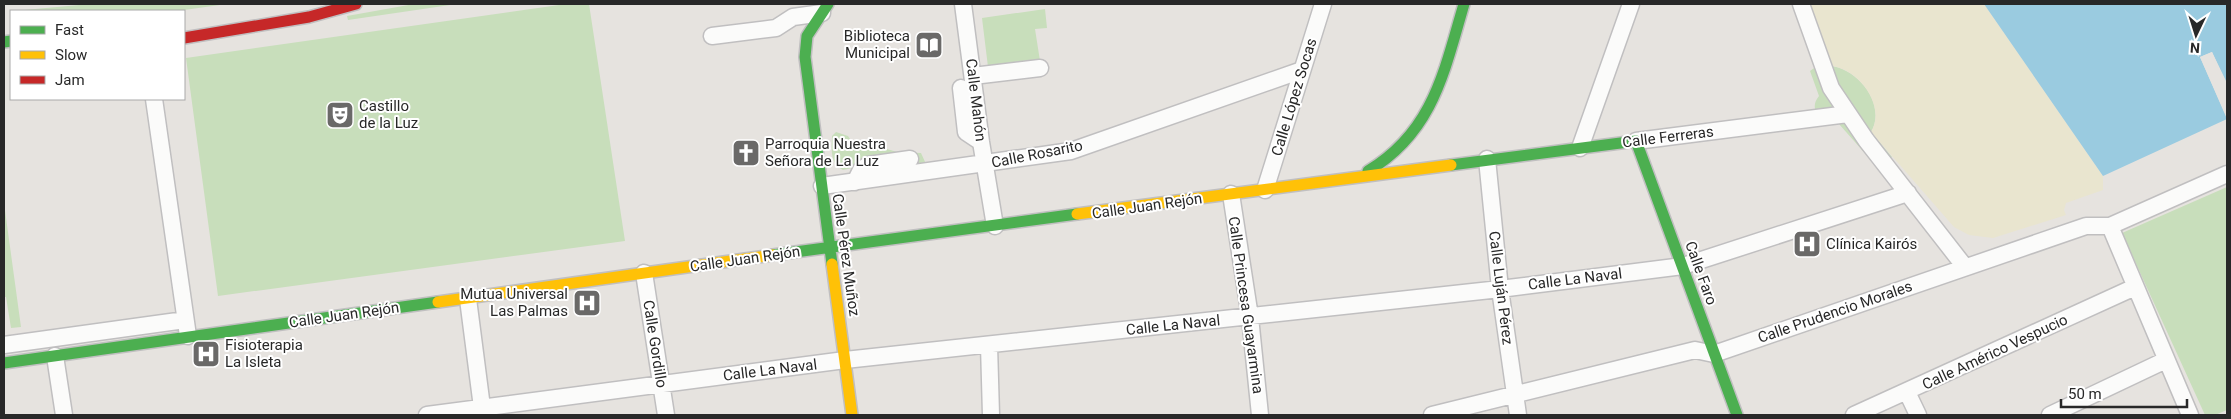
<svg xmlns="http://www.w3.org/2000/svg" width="2231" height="419" font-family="Roboto,sans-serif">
<rect width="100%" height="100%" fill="#e6e3df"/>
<path fill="#c8debb" d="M90,4H227L177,11H13Z
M414,4H457L348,20L347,16Z
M566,4H589L625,241L218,296L186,58Z
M1045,9L1047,28L1035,29L1040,61L988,67L982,18Z
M1828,58L1831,66C1858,69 1887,105 1871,132L1892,157L1877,167L1839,124H1824C1817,115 1810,107 1819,96L1810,71Z
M836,132L848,136L850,139L863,146L867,143L897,152L921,153L926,164L917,165L916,154L843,170C829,163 832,149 832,136Z
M2227,187V410L2215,415H2205L2122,233Z
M4,203L21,327L11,328L6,297H4Z"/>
<path fill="#e9e5cf" d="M1810,4H1984L2103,176V190L2066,203L2064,210L2066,215L1993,238L1969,235L1954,227L1871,132C1887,106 1858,68 1831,66Z"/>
<path fill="#9acbe0" d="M1984,4H2227V83L2212,52L2200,57L2227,119L2103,176Z"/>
<path fill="#e6e3df" d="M2212,52L2227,85L2211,55L2203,58L2227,112V118L2200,57Z"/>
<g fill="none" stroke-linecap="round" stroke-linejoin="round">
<defs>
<path id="street" d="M963,4L981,142L995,226
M1801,4L1831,88L1866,140L1965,267
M712,36L776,28L793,17L822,13
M973,76L1040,68
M961,88L966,132L981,142
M154,99L188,336
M1636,141L1848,114
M1580,148L1631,4
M1487,159L1500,289L1518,415
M855,182L861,170L868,165L910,159
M822,186L1071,151L1302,70
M1265,190L1323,4
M1231,194L1250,317L1260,415
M2110,226L2190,415
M644,273L666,415
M468,299L483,415
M4,345L185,320
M989,345L991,415
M55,356L64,415
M1907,392L1918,415
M427,415L845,360L1500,289L1683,266L1908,193
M1432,415L1695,350L1714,354L2086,226H2110L2227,174
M1854,415L2135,287
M2050,415L2166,360"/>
<path id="fast" d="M828,4L807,36L805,57L832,264
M4,42L11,41
M1451,165L1636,141L1737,415
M1368,171C1433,132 1444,72 1464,4
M773,255L1077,214
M4,363L438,302"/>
<path id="slow" d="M1077,214L1451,165
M832,264L852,415
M438,302L773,255"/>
<path id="jam" d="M184,38L309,17L356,4"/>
</defs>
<use href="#street" stroke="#c0bfc0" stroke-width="19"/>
<use href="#fast" stroke="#c0bfc0" stroke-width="14"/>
<use href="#slow" stroke="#c0bfc0" stroke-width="14"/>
<use href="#jam" stroke="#c0bfc0" stroke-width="14"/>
<use href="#street" stroke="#fbfbfa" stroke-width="16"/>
<use href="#fast" stroke="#4caf50" stroke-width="11"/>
<use href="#slow" stroke="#ffc107" stroke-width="11"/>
<use href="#jam" stroke="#c62828" stroke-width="11"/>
</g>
<defs>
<symbol id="library-square" viewBox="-11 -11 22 22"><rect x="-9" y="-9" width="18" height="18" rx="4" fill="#6a6968" stroke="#fff"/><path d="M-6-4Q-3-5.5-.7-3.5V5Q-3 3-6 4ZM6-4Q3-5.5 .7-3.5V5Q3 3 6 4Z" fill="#fff"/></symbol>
<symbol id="theatre-square" viewBox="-11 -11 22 22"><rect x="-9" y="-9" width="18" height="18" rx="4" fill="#6a6968" stroke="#fff"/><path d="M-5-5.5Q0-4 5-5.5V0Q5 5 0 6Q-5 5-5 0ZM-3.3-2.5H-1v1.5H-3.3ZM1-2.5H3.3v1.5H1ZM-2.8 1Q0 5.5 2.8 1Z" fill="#fff"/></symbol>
<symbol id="church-square" viewBox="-11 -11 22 22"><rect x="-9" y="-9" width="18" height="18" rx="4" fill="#6a6968" stroke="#fff"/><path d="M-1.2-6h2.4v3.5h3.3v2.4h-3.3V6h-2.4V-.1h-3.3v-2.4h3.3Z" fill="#fff"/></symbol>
<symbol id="hospital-square" viewBox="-11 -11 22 22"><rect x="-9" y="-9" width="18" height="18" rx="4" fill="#6a6968" stroke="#fff"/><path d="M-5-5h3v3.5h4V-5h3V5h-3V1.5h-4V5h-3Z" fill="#fff"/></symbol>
</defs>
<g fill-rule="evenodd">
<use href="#library-square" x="913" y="29" width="32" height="32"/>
<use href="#theatre-square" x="324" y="99" width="32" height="32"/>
<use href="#church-square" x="730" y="137" width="32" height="32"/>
<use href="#hospital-square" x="1791" y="228" width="32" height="32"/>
<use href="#hospital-square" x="571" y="287" width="32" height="32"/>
<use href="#hospital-square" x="190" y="338" width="32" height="32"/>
</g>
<g text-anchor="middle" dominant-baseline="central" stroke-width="4" stroke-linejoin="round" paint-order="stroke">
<g font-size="15" fill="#282828" stroke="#fff" text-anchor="start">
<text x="910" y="36" text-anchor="end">Biblioteca<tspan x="910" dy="17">Municipal</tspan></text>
<text x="359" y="106">Castillo<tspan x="359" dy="17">de la Luz</tspan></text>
<text x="765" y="144">Parroquia Nuestra<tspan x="765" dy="17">Señora de La Luz</tspan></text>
<text x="1826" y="244">Clínica Kairós</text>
<text x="568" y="294" text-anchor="end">Mutua Universal<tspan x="568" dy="17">Las Palmas</tspan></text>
<text x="225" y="345">Fisioterapia<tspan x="225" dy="17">La Isleta</tspan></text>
</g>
<g font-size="15" fill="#282828" stroke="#fff">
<text transform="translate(1294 97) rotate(-73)">Calle López Socas</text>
<text transform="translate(976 100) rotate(83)">Calle Mahón</text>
<text transform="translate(1668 137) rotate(-7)">Calle Ferreras</text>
<text transform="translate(1037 154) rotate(-11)">Calle Rosarito</text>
<text transform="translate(1147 206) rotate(-8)">Calle Juan Rejón</text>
<text transform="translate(846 255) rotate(82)">Calle Pérez Muñoz</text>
<text transform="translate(745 259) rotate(-8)">Calle Juan Rejón</text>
<text transform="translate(1701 273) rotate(70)">Calle Faro</text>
<text transform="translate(1575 279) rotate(-7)">Calle La Naval</text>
<text transform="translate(1501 288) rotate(83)">Calle Luján Pérez</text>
<text transform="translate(1246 305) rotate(82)">Calle Princesa Guayarmina</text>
<text transform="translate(1835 312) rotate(-19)">Calle Prudencio Morales</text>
<text transform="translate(344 315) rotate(-8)">Calle Juan Rejón</text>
<text transform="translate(1173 325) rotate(-6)">Calle La Naval</text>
<text transform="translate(655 344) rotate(81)">Calle Gordillo</text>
<text transform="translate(1995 352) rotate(-25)">Calle Américo Vespucio</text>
<text transform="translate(770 370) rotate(-7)">Calle La Naval</text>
</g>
</g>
<rect width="2231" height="419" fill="none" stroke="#282828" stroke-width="10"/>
<rect x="10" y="10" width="175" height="90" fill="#ffffff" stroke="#a9a9a9"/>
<rect x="20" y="26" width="25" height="8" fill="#4caf50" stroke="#a9a9a9"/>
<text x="55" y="35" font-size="15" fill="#282828">Fast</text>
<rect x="20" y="51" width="25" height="8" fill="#ffc107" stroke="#a9a9a9"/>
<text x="55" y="60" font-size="15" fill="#282828">Slow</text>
<rect x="20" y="76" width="25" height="8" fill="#c62828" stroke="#a9a9a9"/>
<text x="55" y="85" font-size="15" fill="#282828">Jam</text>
<g transform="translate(2196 35) rotate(184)" stroke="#ffffff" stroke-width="4" paint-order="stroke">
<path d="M0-4L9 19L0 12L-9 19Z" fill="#282828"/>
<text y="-8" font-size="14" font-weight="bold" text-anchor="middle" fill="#282828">N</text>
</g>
<path d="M2061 399v8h126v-8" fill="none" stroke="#282828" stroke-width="2.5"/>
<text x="2068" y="399" font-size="15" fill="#282828" stroke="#ffffff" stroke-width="4" paint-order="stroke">50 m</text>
</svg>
